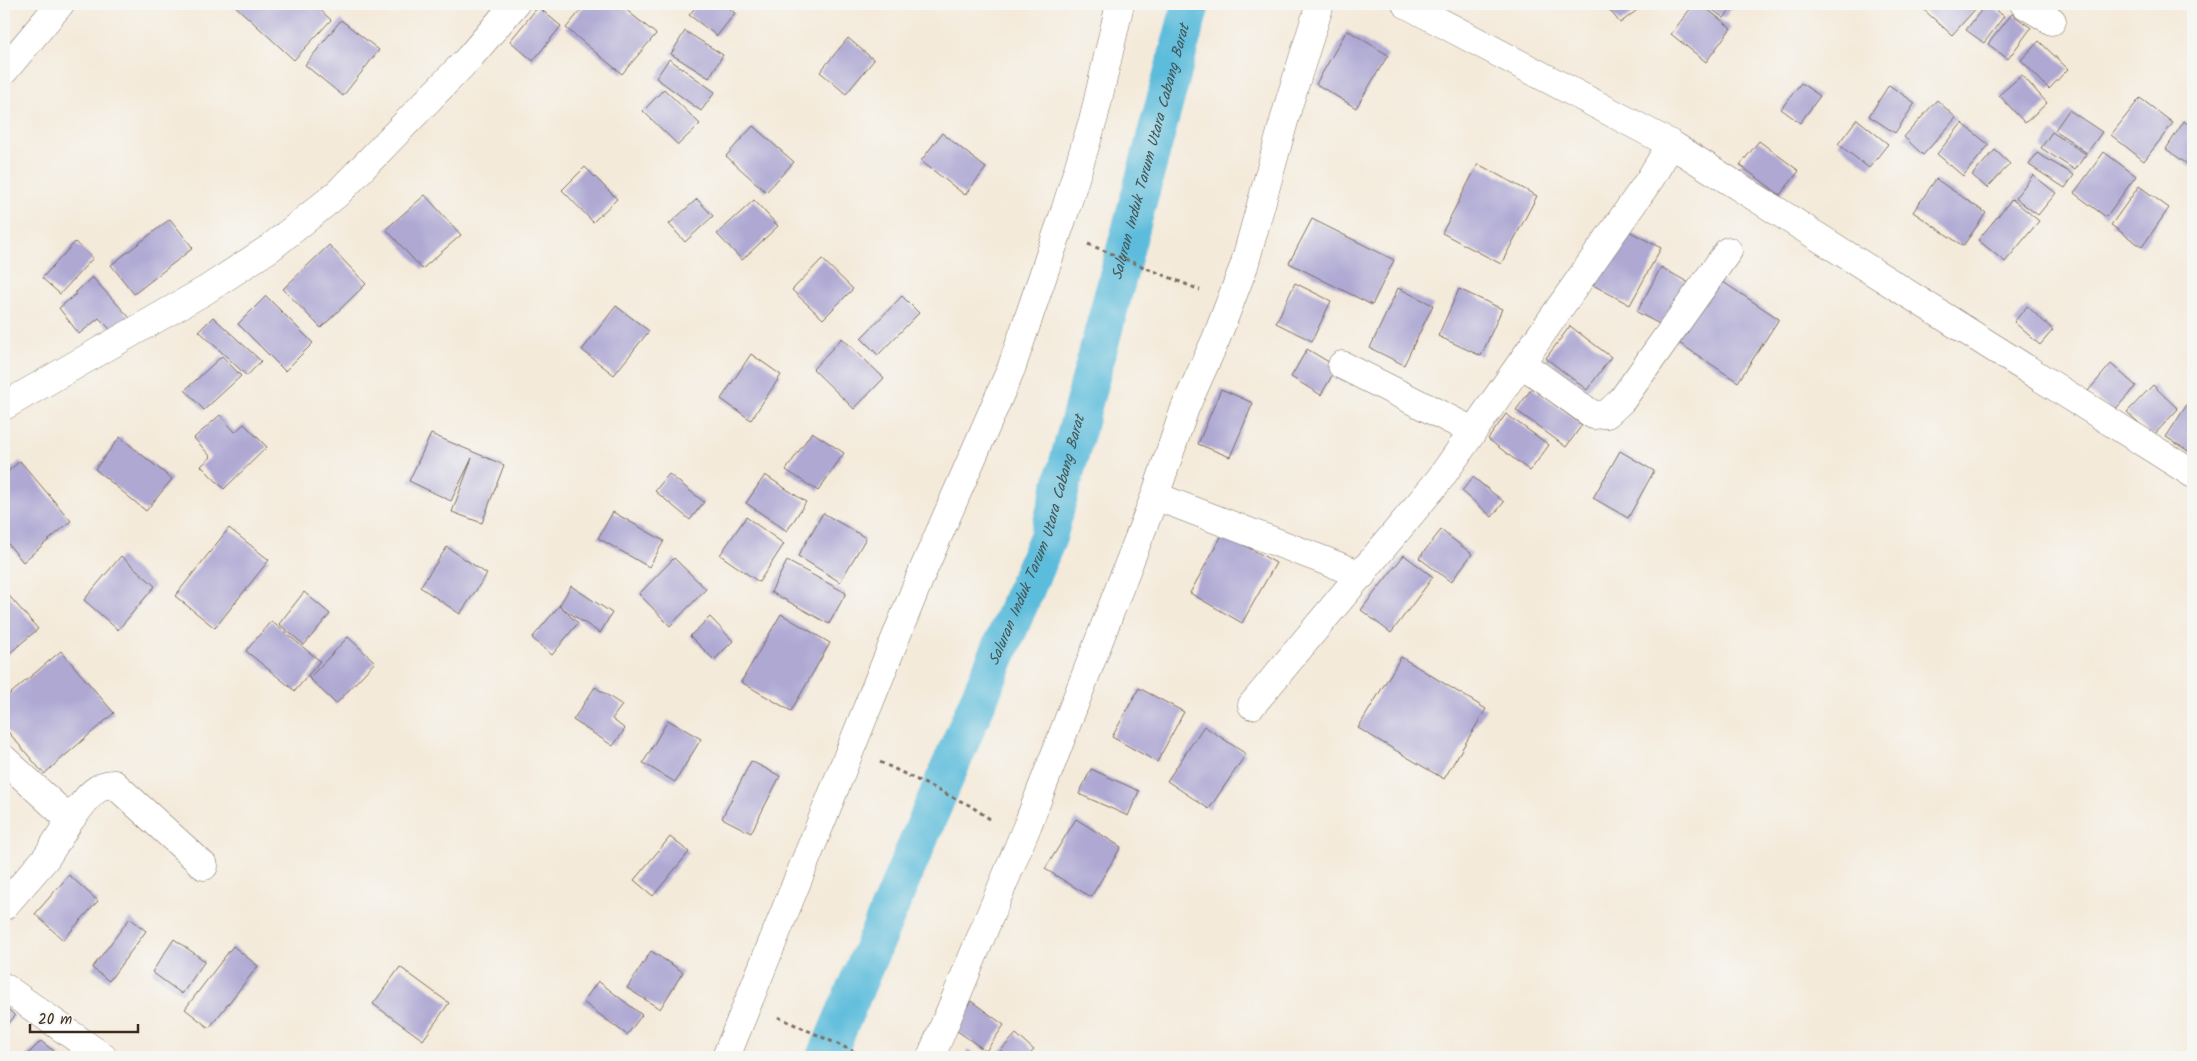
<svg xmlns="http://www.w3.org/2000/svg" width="2197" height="1061" font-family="Kalam,sans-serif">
<rect width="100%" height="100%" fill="#f6f6f2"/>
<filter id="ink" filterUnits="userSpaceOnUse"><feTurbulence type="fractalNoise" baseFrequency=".02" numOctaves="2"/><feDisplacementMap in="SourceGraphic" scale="10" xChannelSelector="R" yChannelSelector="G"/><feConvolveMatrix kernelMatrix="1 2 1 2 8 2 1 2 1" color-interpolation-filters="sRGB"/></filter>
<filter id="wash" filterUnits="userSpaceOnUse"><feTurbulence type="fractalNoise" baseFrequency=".0096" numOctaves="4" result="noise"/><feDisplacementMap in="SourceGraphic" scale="20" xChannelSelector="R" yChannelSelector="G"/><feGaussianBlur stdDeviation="1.12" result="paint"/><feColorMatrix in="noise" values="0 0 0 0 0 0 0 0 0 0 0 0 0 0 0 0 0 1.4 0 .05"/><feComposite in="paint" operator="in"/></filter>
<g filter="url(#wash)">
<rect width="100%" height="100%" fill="#f4eada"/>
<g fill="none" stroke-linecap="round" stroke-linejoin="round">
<path stroke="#5cbcdb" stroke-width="38" id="s1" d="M826,1057L1048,537L1191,4"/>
</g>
<g id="blocks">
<path fill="#aea8d3" d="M233,4H314L331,20L294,60Z
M586,4H619L656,34L622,74L566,28Z
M698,4H723L735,13L717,36L689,15Z
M1605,4H1645L1620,23Z
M1694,4H1701L1731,28L1706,62L1671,34Z
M1704,4H1735L1724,18Z
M1930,4H1980L1952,35L1924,10Z
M1986,4L2004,16L1984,43L1966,30Z
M538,7L561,26L533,61L510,41Z
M2012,14L2031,28L2008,59L1988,44Z
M341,20L379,50L343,96L305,65Z
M1347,30L1388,55L1356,108L1316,84Z
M685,31L723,55L709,78L671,54Z
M848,38L874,60L846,94L820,72Z
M2039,41L2068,69L2049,89L2021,60Z
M669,59L715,92L701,111L656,78Z
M2022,75L2047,103L2025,123L1999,95Z
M1801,83L1820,96L1800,123L1781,109Z
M1889,85L1915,103L1895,133L1869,116Z
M664,89L700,124L678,145L643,111Z
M2140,98L2173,123L2144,161L2111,135Z
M1937,100L1956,118L1923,155L1904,137Z
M2069,110L2102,132L2087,153L2055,130Z
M1857,119L1888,144L1869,168L1838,144Z
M2184,121L2193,128V168L2166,149Z
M1962,123L1989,145L1963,176L1937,154Z
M753,126L794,162L766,192L726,156Z
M2052,132L2086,154L2075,170L2041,148Z
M942,133L986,168L965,195L921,161Z
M1759,141L1799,171L1780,195L1740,165Z
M1995,150L2010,164L1987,188L1972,175Z
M2104,152L2136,176L2106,217L2074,193Z
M2037,153L2074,175L2065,188L2029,165Z
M1478,164L1537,196L1501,264L1442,233Z
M585,167L617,199L593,222L562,190Z
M2033,175L2056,193L2038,215L2015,198Z
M1936,179L1986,213L1963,246L1913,212Z
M2139,186L2169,208L2142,247L2111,225Z
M425,195L461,235L422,269L386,229Z
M697,199L713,216L685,242L669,224Z
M2012,199L2039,221L2005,262L1978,240Z
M754,200L778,226L742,260L717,234Z
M170,219L193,248L134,294L111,265Z
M1312,219L1394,260L1372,305L1289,263Z
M1623,228L1661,248L1630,305L1593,285Z
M75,242L93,258L60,294L42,278Z
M329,245L366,284L321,328L283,289Z
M822,259L853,289L823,319L792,290Z
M1661,267L1689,283L1665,327L1637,312Z
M1714,276L1779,319L1738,382L1673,339Z
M92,277L130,318L114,333L99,318L79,334L59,308L76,294L75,293Z
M1295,283L1331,301L1312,341L1276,323Z
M1398,288L1433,305L1404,365L1370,348Z
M1459,289L1502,309L1481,356L1438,336Z
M266,296L313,343L285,371L238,324Z
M902,296L919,313L878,355L861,338Z
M616,306L649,331L614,375L582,350Z
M2027,306L2053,330L2040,345L2014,322Z
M213,317L261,361L247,376L199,331Z
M1570,326L1611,357L1587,390L1546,358Z
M842,338L884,378L854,409L813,369Z
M1307,349L1337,367L1321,395L1291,377Z
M751,354L781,375L751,420L721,399Z
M222,356L241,376L204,410L185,390Z
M2111,364L2136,386L2113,412L2088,391Z
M2153,385L2178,409L2153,436L2127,412Z
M1532,388L1582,425L1566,447L1516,410Z
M1221,389L1253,403L1230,457L1198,444Z
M2188,403L2193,406V454L2166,437Z
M1506,414L1549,445L1530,471L1488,439Z
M220,415L235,432L244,424L267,447L224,489L201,466L211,457L194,438Z
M812,432L844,453L818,491L786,470Z
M431,434L504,465L482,523L452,512L472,458L451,501L409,481Z
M120,437L172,479L146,511L95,469Z
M1620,451L1654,471L1628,518L1593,498Z
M20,461L71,521L23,562L4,539V475Z
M669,474L704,502L690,520L655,491Z
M765,475L806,502L787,531L746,503Z
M1473,477L1504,502L1492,517L1462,491Z
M613,512L664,541L649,567L598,538Z
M823,513L866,538L840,582L798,556Z
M746,517L784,544L759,582L720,555Z
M229,528L269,560L215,628L175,596Z
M1441,530L1472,554L1451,582L1419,558Z
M1223,533L1276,563L1242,623L1190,593Z
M447,547L487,574L460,614L420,587Z
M1404,555L1433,577L1391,633L1361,610Z
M121,556L155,586L118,630L84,600Z
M674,558L706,589L670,626L639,594Z
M787,561L846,593L829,624L771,592Z
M571,586L612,613L600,633L559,606Z
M4,590L38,629L4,658Z
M304,592L330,614L304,645L279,624Z
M559,606L578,623L552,655L532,638Z
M781,614L830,643L791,711L741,682Z
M710,617L733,641L714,660L690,636Z
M271,621L320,661L295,691L246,651Z
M348,637L375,662L336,704L309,678Z
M61,651L114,713L44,774L4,727V699Z
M1401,657L1486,709L1444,779L1358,728Z
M595,687L622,705L612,719L625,729L613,746L573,720Z
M1139,688L1184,712L1157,762L1112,737Z
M668,720L701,739L675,782L643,763Z
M1204,726L1246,754L1209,809L1167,781Z
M751,761L780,776L751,833L722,818Z
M1091,769L1139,791L1128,816L1079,794Z
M1076,819L1121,847L1091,897L1045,869Z
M670,837L689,852L653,896L634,880Z
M69,875L98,901L63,940L35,914Z
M130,918L146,931L109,981L92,968Z
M174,939L205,961L182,994L152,972Z
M233,946L258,966L209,1028L185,1009Z
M651,951L683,972L660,1009L627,988Z
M400,967L449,1003L423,1040L373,1004Z
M598,981L642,1015L627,1035L583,1002Z
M971,1001L1004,1025L986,1051L953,1028Z
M4,1005L15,1016L4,1029Z
M1016,1034L1034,1050L1027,1057H995Z
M41,1041L61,1057H25Z
M968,1050L980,1057H964Z"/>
</g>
</g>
<g filter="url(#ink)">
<use href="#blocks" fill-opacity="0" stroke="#7c6d60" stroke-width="1"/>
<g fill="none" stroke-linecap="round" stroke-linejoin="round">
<defs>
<path id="minor" d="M1406,4L1671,144L2193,474
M2024,4L2052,21
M4,71L60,4
M1521,363L1593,415L1607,414L1622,400L1728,251
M1342,365L1473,431
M4,406L206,290L270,248L337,194L469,58L515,4
M1155,496L1362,575
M1252,705L1439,480L1650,179L1671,144
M4,759L70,820L46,858L4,906
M70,820C82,806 94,783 114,784L204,866
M4,987L103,1057
M931,1057L1028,824L1155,496L1185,408L1216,339L1244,266L1289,103L1320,4"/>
<path id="primary" d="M726,1057L921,575L1011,369L1065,211L1094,117L1120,4"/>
</defs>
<use href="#minor" stroke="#7c6d60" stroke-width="29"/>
<use href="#primary" stroke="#7c6d60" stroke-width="29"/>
<path stroke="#7c6d60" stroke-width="3" stroke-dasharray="4 4" stroke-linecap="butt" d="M1088,244L1200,290
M880,762L969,805L993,821
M778,1017L866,1057"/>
<use href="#minor" stroke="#fff" stroke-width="28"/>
<use href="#primary" stroke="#fff" stroke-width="28"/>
</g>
</g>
<g text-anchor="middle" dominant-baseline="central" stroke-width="4" stroke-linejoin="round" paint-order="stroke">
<g font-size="15" font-style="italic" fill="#455657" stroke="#f6f6f2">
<text stroke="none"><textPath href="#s1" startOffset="964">Saluran Induk Tarum Utara Cabang Barat</textPath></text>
<text stroke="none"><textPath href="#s1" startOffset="559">Saluran Induk Tarum Utara Cabang Barat</textPath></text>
</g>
</g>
<rect width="2197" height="1061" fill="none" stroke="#f6f6f2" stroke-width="20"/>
<path d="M30 1024v8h108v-8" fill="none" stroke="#3b2a1e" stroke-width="2.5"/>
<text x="38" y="1024" font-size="15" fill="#3b2a1e" stroke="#f6f6f2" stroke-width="4" paint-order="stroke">20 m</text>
</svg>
